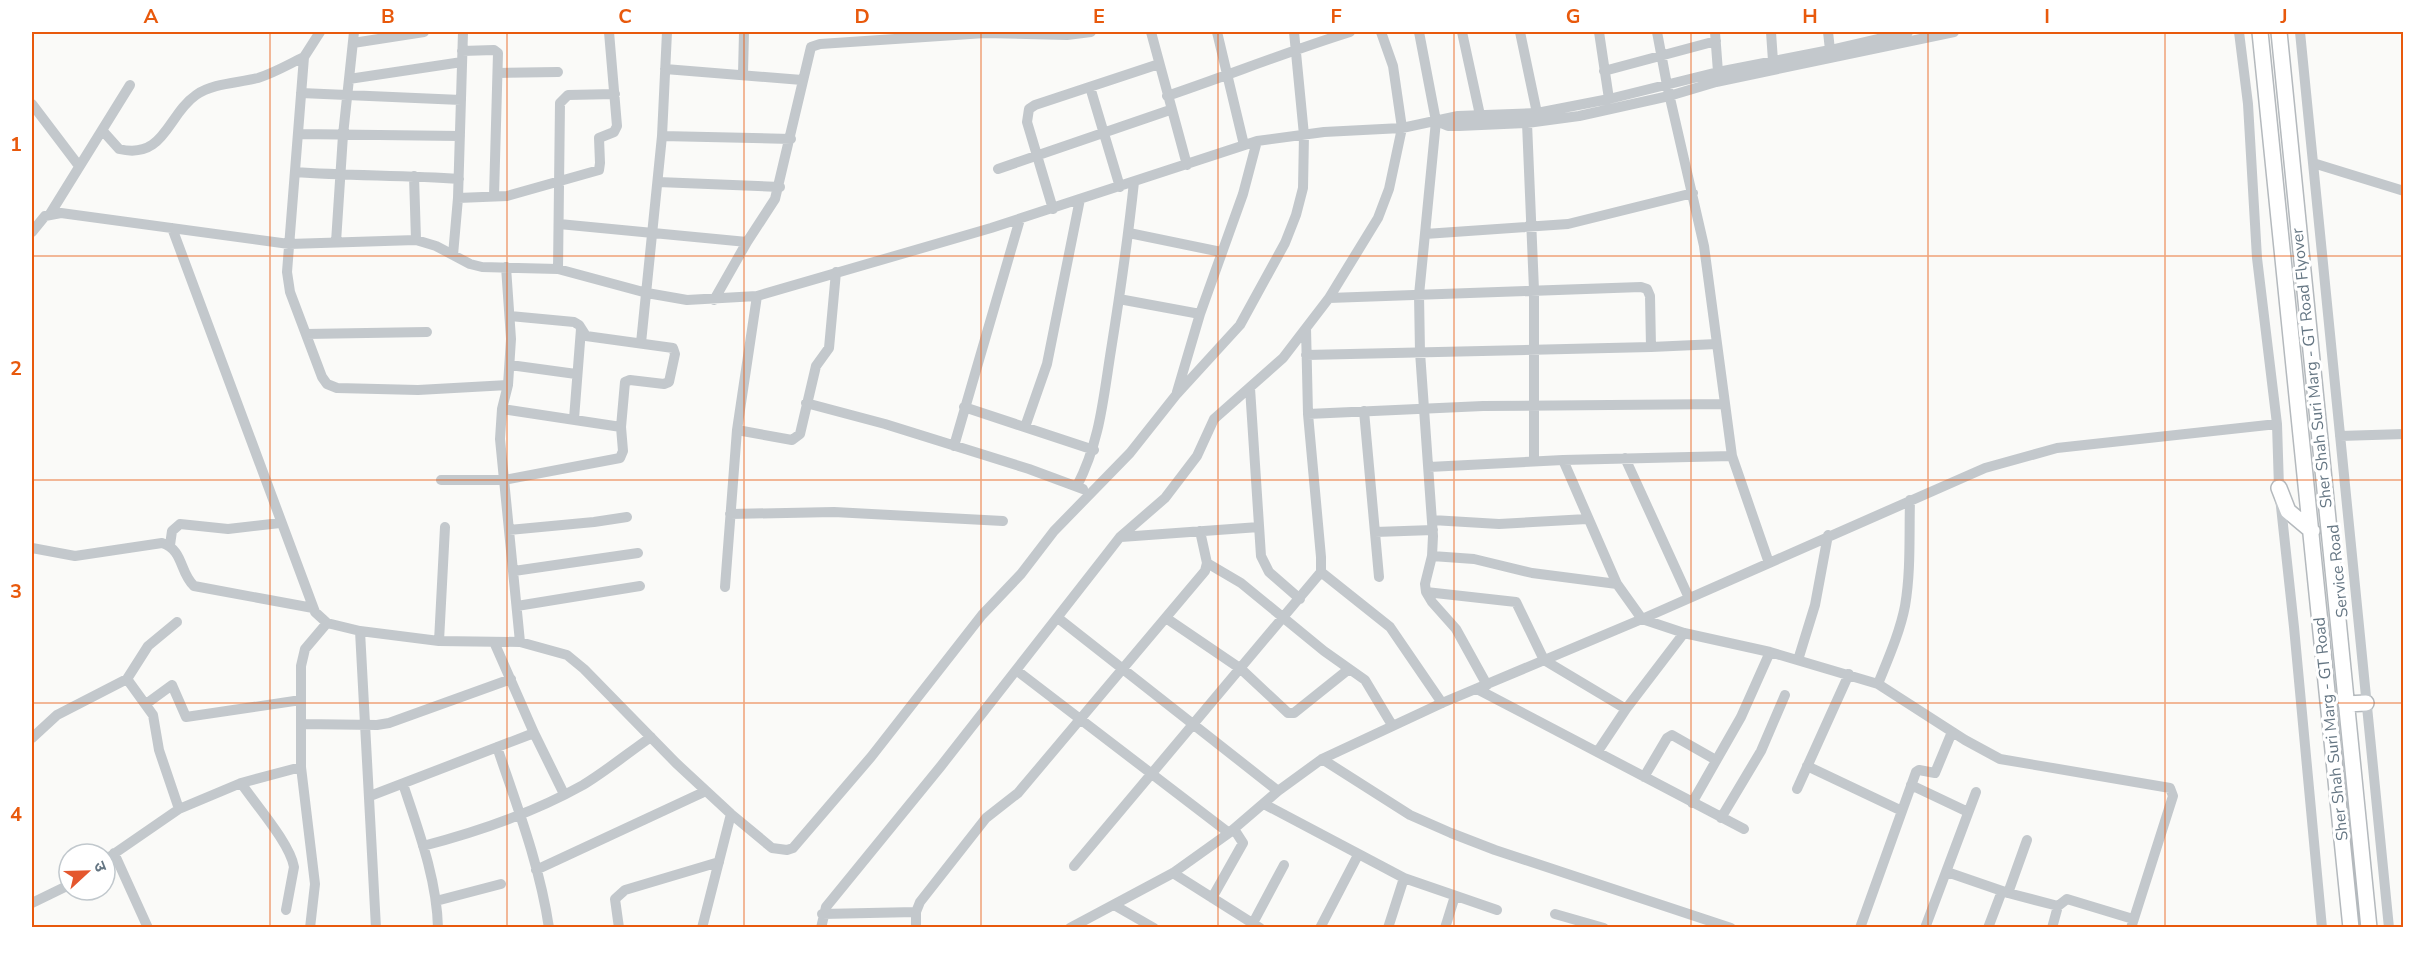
<svg xmlns="http://www.w3.org/2000/svg" width="2435" height="959" font-family="'Nunito Sans','Noto Sans Devanagari',sans-serif">
<rect width="100%" height="100%" fill="#fafaf8"/>
<g fill="none" stroke-linecap="round" stroke-linejoin="round">
<defs>
<path id="highway" d="M2260,32L2351,928
M2279,32L2369,928
M2279,488L2288,511L2312,531
M2346,704L2366,703"/>
</defs>
<use href="#highway" stroke="#b4b9bd" stroke-width="18"/>
<path stroke="#c3c8cc" stroke-width="10" d="M320,32L304,57L287,272L290,292L322,377L327,384L337,388L418,390L508,385L511,339L506,267
M1151,32L1187,165
M1217,32L1244,145
M1419,32L1436,121L1419,295L1420,352L1433,536L1432,556L1425,584L1426,592L1432,602L1456,629L1487,685
M1462,32L1480,115
M1520,32L1537,113
M1599,32L1609,99
M1657,32L1667,85L1704,246L1732,456L1769,563
M1715,32L1718,72
M1771,32L1773,61
M1828,32L1830,50
M2239,32L2248,104L2257,258L2277,424L2279,488L2294,627L2322,928
M2300,32L2389,928
M353,43L424,32
M462,51L494,50L498,53L494,196
M665,69L802,80
M1604,71L1716,41
M499,73L558,72
M743,74L744,32
M349,79L462,62
M1090,87L1120,187
M301,93L461,100
M1167,96C1229,75 1289,51 1350,32
M32,104L79,166
M1436,121L1448,126H1459L1527,123L1579,116L1669,96L1716,82L1954,32
M1527,123L1534,290V461
M102,130L119,149C165,160 167,115 196,95C213,83 239,83 258,78C274,73 289,64 304,57
M298,134L460,136
M662,136L791,139
M2313,163L2404,191
M998,169L1170,110
M295,172C349,176 404,175 459,179
M414,176L416,240
M658,182L780,187
M458,198L507,196L599,170L600,163L599,138L614,132L617,126L609,32
M1053,209L1027,122L1029,109L1035,105L1159,64
M50,214L130,85
M559,224L747,242
M172,228L315,612L327,623L360,631L439,641L520,642L567,655L584,669L676,763L731,814L772,848L787,850L793,848L871,757L982,615L1021,574L1054,531L1130,453L1176,395L1240,325L1285,243L1296,215L1303,188L1304,135L1294,32
M32,232L45,216L61,213L289,244L416,240L436,246L470,264L482,267L558,269L647,293L687,300L757,296L991,228L1257,141L1324,132L1402,128L1458,116L1537,113L1609,99L1718,72L1830,50L1908,32
M1129,233L1221,252
M1425,234L1568,224L1693,193
M336,242L343,135L354,32
M453,255L458,198L463,32
M558,269L560,103L568,95L615,94
M1329,298L1641,287L1647,289L1650,296L1651,347
M1119,299L1200,314
M714,300L747,242L775,199L811,47L820,44L985,33L1067,35L1091,32
M306,334L427,332
M641,343L662,136L667,32
M1306,355L1651,347L1717,344
M510,365L576,374
M508,385L502,409L500,439L520,642
M1250,388L1261,556L1269,572L1300,599
M1177,392L1200,314L1243,194L1257,141
M806,403L885,424L1029,469L1083,489
M964,407L1094,450
M502,409L621,427
M1364,411L1379,577
M1308,414L1483,406L1724,404
M574,419L581,329
M1025,427L1047,364L1080,199
M737,430L792,440L800,434L816,366L829,348L836,272
M2340,436L2404,434
M954,446L1020,219
M1625,458L1689,598
M1563,460L1617,584L1642,619L1684,633L1770,652L1878,684L1965,740L2000,759L2170,788L2173,796L2131,928
M1429,467L1563,460L1732,456
M441,480H504L620,458L623,451L621,427L625,382L630,380L664,384L669,382L675,354L673,348L586,336L579,325L574,322L510,316
M1077,486C1100,441 1103,400 1111,350C1120,294 1128,238 1134,182
M730,514L834,512L1003,521
M1432,520L1499,524L1587,519
M509,530L594,522L627,517
M1375,532L1433,530
M1121,537L1259,527
M170,545L172,531L180,524L228,529L280,523
M32,548L75,556L162,543C184,550 179,572 194,586L313,608
M1432,556L1474,559L1532,573L1617,584
M1207,563L1241,583L1324,651L1365,680L1392,725
M514,571L638,553
M1321,572L1390,627L1442,703
M725,587L737,430L757,296
M1426,592L1516,602L1544,660L1626,709
M517,606L640,586
M1058,618L1278,791
M1166,618L1241,669L1288,713H1294L1349,669
M360,631L376,928
M439,641L445,527
M494,642L534,733L564,794
M1798,660L1815,605L1828,535
M1016,670L1229,833
M127,679L153,715L159,750L179,809
M1878,684C1888,659 1900,632 1905,606C1911,571 1909,535 1910,500
M1477,689L1744,829
M146,704L172,685L186,717L301,700
M301,724L377,725L389,723L511,679
M32,738L57,715L127,679L148,646L177,622
M497,747C517,806 540,866 549,928
M1598,751L1626,709L1684,633
M1322,759L1410,815L1451,833L1495,850L1731,928
M1807,766L1902,811
M1644,777L1667,738L1672,735L1716,760
M241,783C255,804 290,843 294,867L286,910
M403,784C418,829 437,879 438,928
M1911,785L1968,812
M1797,789L1849,674
M370,796L534,733
M1692,803L1741,717L1770,652
M1264,804L1404,878L1497,910
M1721,818L1761,751L1785,695
M423,846C477,832 533,813 583,785C606,771 628,753 651,737
M114,853L148,928
M105,860L179,809L241,783L301,767
M1074,866L1321,572V557L1308,414L1306,328
M536,870L706,791
M1947,872L2008,893L2058,906
M1173,873L1260,928
M2008,893L2027,840
M1212,898L1243,843L1234,829
M436,901L501,884
M32,903L69,885
M1114,905L1154,928
M822,914L916,912
M1555,914L1604,928
M1253,923L1284,865
M310,928L315,884L301,767V666L305,649L327,623
M619,928L615,899L625,890L719,862
M702,928L731,814
M821,928L826,907L941,766L1106,555L1120,537L1165,498L1197,456L1214,419L1283,358L1329,298L1378,218L1389,189L1402,128L1393,66L1381,32
M916,928V912L920,902L986,818L1018,793L1205,571L1207,563L1200,531
M1070,928L1173,873L1229,833L1278,791L1322,759L1442,703L1642,619L1985,468L2057,448L2277,424
M1320,928L1358,855
M1388,928L1404,878
M1445,928L1455,896
M1860,928L1916,772L1919,770L1935,773L1952,732
M1925,928L1976,792
M1988,928L2002,891
M2052,928L2058,906L2067,899L2133,919"/>
<use href="#highway" stroke="#fff" stroke-width="15"/>
</g>
<path fill="none" stroke="#e8590c" stroke-width="1.5" stroke-opacity="0.55" d="M270,32V928M507,32V928M744,32V928M981,32V928M1218,32V928M1454,32V928M1691,32V928M1928,32V928M2165,32V928M32,256H2404M32,480H2404M32,703H2404"/>
<g text-anchor="middle" dominant-baseline="central" stroke-width="6" stroke-linejoin="round" paint-order="stroke">
<g font-size="16" fill="#657683" stroke="#fff">
<text transform="translate(2312 368) rotate(-96)">Sher Shah Suri Marg - GT Road Flyover</text>
<text transform="translate(2338 571) rotate(-96)">Service Road</text>
<text transform="translate(2331 729) rotate(-96)">Sher Shah Suri Marg - GT Road</text>
</g>
</g>
<rect width="2435" height="959" fill="none" stroke="#ffffff" stroke-width="66"/>
<g transform="translate(87 872) rotate(68)"><circle r="28" fill="#ffffff" stroke="#c1c8cd" stroke-width="1.5"/>
<path d="M0-4.5L10 22L0 15L-10 22Z" fill="#e4572e"/>
<text y="-9" font-size="16" font-weight="bold" text-anchor="middle" fill="#657683">उ</text>
</g>
<rect x="33" y="33" width="2369" height="893" fill="none" stroke="#e8590c" stroke-width="2"/>
<g font-size="20" text-anchor="middle" font-weight="bold" fill="#e8590c">
<text x="151" y="23">A</text>
<text x="388" y="23">B</text>
<text x="625" y="23">C</text>
<text x="862" y="23">D</text>
<text x="1099" y="23">E</text>
<text x="1336" y="23">F</text>
<text x="1573" y="23">G</text>
<text x="1810" y="23">H</text>
<text x="2047" y="23">I</text>
<text x="2284" y="23">J</text>
<text x="16" y="151">1</text>
<text x="16" y="375">2</text>
<text x="16" y="598">3</text>
<text x="16" y="821">4</text>
</g>
</svg>
